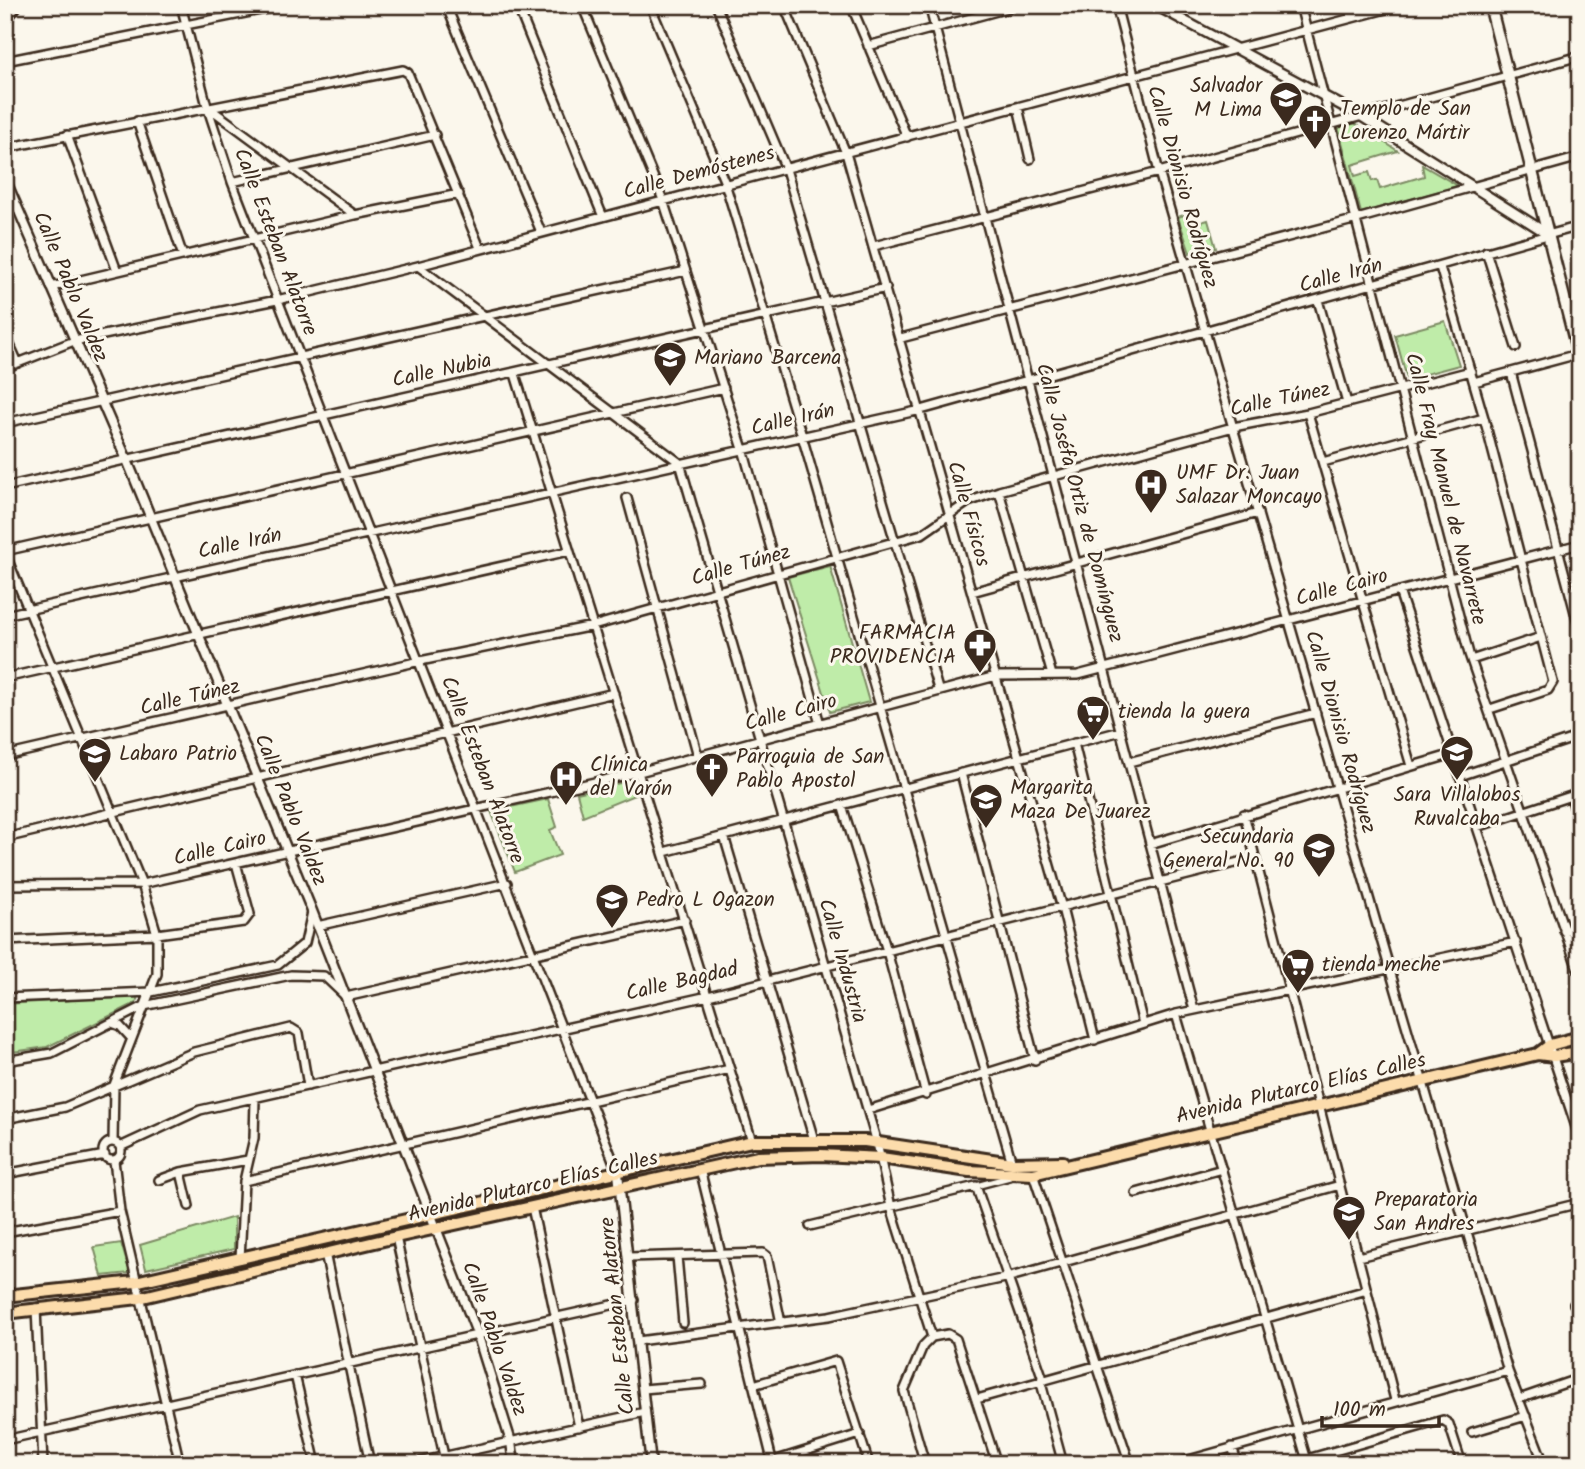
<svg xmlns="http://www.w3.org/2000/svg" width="1585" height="1469" font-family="Kalam,sans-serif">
<rect width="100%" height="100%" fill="#fbf7ec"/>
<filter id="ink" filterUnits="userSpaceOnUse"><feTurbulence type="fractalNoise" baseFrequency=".0143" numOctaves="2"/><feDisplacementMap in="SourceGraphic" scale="14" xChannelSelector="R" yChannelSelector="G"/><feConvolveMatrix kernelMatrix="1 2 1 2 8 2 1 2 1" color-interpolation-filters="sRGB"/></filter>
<g filter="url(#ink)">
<path fill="#bfeca9" stroke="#7d8b64" stroke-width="2" d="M1354,123L1398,151L1352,165L1355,176L1369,172L1372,181L1377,180L1380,189L1424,176L1422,165L1458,186L1361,213L1338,127Z
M1187,214L1191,225L1208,220L1216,248L1190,253L1178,217Z
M1445,321L1459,365L1407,379L1395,335Z
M830,566L869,702L830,712L788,577Z
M633,780L637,794L583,816L577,793Z
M548,799L557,827L550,830L560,855L515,872L491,811Z
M138,996L136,1003L47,1047L5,1053V1004Z
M234,1217V1249L146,1269L140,1245Z
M121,1243L130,1273L102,1276L94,1247Z"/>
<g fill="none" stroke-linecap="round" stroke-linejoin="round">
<defs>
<path id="pedestrian" d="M976,1186L1010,1177"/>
<path id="minor" d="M181,5L207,106L232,182L618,1173
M446,5L541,232
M517,5L603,217
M582,5L663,200L743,449L820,724
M650,5L725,183L802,436L1012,1163
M716,5L786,169L938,689
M784,5L846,153L1062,908L1095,1040
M851,5L907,137
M929,5L1194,1010
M1116,5L1159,172L1389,967L1508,1371L1544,1464
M1300,5L1469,654L1580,975
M1348,5L1352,18
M5,22L18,5
M868,46L1019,5
M5,61L286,5
M208,107L355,215
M1018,107L1030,159
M137,121L183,256
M67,135L117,271
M5,148L403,70L408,73L480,248
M232,182L435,135
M874,246L1159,172L1580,56
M1486,251L1516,347
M418,266L680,463L877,1143L891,1207L932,1337
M1440,267L1484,418L1553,682L1548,690L1490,709
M51,287L355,215L459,194
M1318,300L1347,403
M5,334L18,363
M901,338L1357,219L1580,157
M5,368L74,341L277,300L418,266L1401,5
M1511,372L1580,631
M515,374L752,1141
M1474,382L1578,354
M1308,413L1411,766
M5,423L686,271
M1323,462L1484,418
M5,487L886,288
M999,491L1052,675
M627,498L698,756
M5,551L724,388
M5,553L142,884L157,934V974L114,1085L113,1142
M1399,591L1580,1139
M972,592L1258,513
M5,615L921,410L1580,226
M1471,660L1541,637
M5,678L569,551
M1074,743L1143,1024
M5,756L420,661L593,626L922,534L968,502L999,491L1233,427L1308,413L1471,371
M1129,762L1316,713
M961,773L1035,1060
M1460,776L1580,736
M1571,796L1580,826
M842,805L887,951L926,1095
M1244,814L1395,1400
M1477,827L1580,793
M724,836L814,1140
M5,838L614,693
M1150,844L1453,754
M664,852L1121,731
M5,885L142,884L639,772L996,676L1078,675L1580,544
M317,926L507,883
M1564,931L1580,927
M5,941L157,934L244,922L250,914L236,863
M5,998L151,992L278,965L305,943L312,912
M1176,1014L1308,1464
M112,1023L120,1026L131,1038
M5,1061L52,1053L144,1006L291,975L324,976L346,997L685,920
M868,1110L1176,1014L1516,942
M5,1119L65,1107L194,1052L291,1028L299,1033L308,1086
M103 1151a9 9 0 1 1 18 0a9 9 0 1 1-18 0Z
M120,1147L200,1110L708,996L1255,858
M114,1160L120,1211L180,1464
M700,1169L773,1464
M181,1172L189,1206
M5,1174L105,1155
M1033,1174L1130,1464
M159,1180L181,1172L248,1160
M244,1181L730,1069
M1136,1193L1222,1169
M532,1207L579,1427
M810,1226L976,1186L1042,1376L1041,1383L1063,1464
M5,1232L120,1211
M396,1237L444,1456
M325,1253L370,1464
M677,1256L683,1323
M629,1257L763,1253L767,1256L781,1323
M1358,1257L1580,1203
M240,1259L244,1181L254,1138L255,1099
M1574,1304L1580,1301
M36,1308L43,1464
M932,1337L948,1334L956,1339L997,1464
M638,1341L829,1316L1010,1277L1340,1185
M295,1375L316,1464
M753,1385L836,1361L869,1464
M643,1389L702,1384
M977,1399L1367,1290
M1519,1399L1580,1378
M1472,1432L1526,1416
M5,1440L634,1300
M1232,1447L1238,1464
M1307,1459L1443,1420L1449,1424L1460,1458L1455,1464
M410,1464L645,1412
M764,1464L860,1434
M925,1464L904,1391L923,1346L932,1337
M1174,1464L1508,1371
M1523,1464L1542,1458"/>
<path id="tertiary" d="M1155,5L1361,116L1548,234
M5,179L127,460L312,911L477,1333L511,1442L514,1464
M618,1173L651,1464"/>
<path id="secondary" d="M1490,5L1580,361"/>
<path id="primary" d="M1538,1054L1554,1056L1580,1052
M5,1296L135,1282L752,1141H865L1012,1163L1063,1162
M5,1313L139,1298L396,1237L758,1157L821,1155L881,1158L969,1171L1033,1174L1538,1054L1550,1045L1580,1037"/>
</defs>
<use href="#pedestrian" stroke="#3b2a1e" stroke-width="10"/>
<use href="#minor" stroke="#3b2a1e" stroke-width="12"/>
<use href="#tertiary" stroke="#3b2a1e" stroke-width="13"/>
<use href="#secondary" stroke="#3b2a1e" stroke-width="15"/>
<use href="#primary" stroke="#3b2a1e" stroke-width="16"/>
<use href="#pedestrian" stroke="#fbf7ec" stroke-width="5"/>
<use href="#minor" stroke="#fbf7ec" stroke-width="7"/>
<use href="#tertiary" stroke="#fbf7ec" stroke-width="8"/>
<use href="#secondary" stroke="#fbf7ec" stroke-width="10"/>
<use href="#primary" stroke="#fcdcac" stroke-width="10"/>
</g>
</g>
<defs>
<symbol id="school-pin" viewBox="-11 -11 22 30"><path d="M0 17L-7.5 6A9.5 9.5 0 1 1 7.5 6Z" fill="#3b2a1e" stroke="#fbf7ec"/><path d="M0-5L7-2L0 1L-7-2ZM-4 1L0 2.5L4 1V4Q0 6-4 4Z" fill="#fff"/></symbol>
<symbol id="church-pin" viewBox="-11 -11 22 30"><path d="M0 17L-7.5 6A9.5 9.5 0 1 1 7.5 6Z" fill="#3b2a1e" stroke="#fbf7ec"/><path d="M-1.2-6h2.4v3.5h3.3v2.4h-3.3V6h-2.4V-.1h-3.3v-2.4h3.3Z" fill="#fff"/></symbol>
<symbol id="hospital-pin" viewBox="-11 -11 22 30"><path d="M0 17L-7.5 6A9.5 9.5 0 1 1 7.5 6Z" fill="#3b2a1e" stroke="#fbf7ec"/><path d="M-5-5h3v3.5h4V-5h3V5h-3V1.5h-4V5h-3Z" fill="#fff"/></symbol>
<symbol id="pharmacy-pin" viewBox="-11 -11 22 30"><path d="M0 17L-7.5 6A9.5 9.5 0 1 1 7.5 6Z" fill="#3b2a1e" stroke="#fbf7ec"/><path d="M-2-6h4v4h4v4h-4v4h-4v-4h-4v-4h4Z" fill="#fff"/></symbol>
<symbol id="supermarket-pin" viewBox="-11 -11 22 30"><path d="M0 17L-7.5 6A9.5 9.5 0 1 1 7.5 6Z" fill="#3b2a1e" stroke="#fbf7ec"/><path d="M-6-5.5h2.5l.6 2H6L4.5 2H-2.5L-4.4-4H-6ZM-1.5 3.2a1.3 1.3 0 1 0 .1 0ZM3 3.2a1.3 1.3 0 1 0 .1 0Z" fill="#fff"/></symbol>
<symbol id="university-pin" viewBox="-11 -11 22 30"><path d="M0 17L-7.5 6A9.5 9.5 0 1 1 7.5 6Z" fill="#3b2a1e" stroke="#fbf7ec"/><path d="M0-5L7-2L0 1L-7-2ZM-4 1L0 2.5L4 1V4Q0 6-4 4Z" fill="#fff"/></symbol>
</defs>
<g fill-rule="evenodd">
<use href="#school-pin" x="1267" y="79" width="38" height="52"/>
<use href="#church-pin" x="1296" y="102" width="38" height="52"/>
<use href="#school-pin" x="651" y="339" width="38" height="52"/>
<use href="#hospital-pin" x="1132" y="466" width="38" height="52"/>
<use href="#pharmacy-pin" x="961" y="626" width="38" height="52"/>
<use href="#supermarket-pin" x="1074" y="693" width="38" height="52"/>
<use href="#school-pin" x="1438" y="733" width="38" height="52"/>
<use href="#school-pin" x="76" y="735" width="38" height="52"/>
<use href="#church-pin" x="693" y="750" width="38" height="52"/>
<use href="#hospital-pin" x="547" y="758" width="38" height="52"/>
<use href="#school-pin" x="967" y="781" width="38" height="52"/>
<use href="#school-pin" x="1300" y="830" width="38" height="52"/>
<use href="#school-pin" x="593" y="881" width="38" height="52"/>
<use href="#supermarket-pin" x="1279" y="946" width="38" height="52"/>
<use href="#university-pin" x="1330" y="1193" width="38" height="52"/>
</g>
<g text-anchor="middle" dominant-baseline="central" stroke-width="6" stroke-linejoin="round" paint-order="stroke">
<g font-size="21" fill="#3b2a1e" stroke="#fbf7ec" text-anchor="start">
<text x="1262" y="86" text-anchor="end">Salvador<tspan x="1262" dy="24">M Lima</tspan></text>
<text x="1340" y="109">Templo de San<tspan x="1340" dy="24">Lorenzo Mártir</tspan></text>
<text x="694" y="358">Mariano Barcena</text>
<text x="1176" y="473">UMF Dr. Juan<tspan x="1176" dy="24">Salazar Moncayo</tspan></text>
<text x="956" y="633" text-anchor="end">FARMACIA<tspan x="956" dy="24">PROVIDENCIA</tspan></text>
<text x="1118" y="712">tienda la guera</text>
<text x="119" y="754">Labaro Patrio</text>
<text x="736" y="757">Parroquia de San<tspan x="736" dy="24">Pablo Apostol</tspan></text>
<text x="590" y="765">Clínica<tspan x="590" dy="24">del Varón</tspan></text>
<text x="1010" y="788">Margarita<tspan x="1010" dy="24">Maza De Juarez</tspan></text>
<text x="1457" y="795" text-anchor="middle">Sara Villalobos<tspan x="1457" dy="24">Ruvalcaba</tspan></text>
<text x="1294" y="837" text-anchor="end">Secundaria<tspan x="1294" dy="24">General No. 90</tspan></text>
<text x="636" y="900">Pedro L Ogazon</text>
<text x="1322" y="965">tienda meche</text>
<text x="1374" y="1200">Preparatoria<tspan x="1374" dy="24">San Andres</tspan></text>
</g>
<g font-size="21" fill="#3b2a1e" stroke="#fbf7ec">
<text transform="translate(699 173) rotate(-15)">Calle Demóstenes</text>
<text transform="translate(1182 187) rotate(74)">Calle Dionisio Rodríguez</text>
<text transform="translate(275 242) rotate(69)">Calle Esteban Alatorre</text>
<text transform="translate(1341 276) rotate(-15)">Calle Irán</text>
<text transform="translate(70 287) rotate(67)">Calle Pablo Valdez</text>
<text transform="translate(442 371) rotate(-12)">Calle Nubia</text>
<text transform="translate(1280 400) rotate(-12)">Calle Túnez</text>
<text transform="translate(793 420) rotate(-13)">Calle Irán</text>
<text transform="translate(1445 489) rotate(76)">Calle Fray Manuel de Navarrete</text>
<text transform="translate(1079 503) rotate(75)">Calle Joséfa Ortiz de Domínguez</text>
<text transform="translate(968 514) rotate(74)">Calle Físicos</text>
<text transform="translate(240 544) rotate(-12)">Calle Irán</text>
<text transform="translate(741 566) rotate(-16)">Calle Túnez</text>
<text transform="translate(1342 588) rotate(-15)">Calle Cairo</text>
<text transform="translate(190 698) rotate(-13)">Calle Túnez</text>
<text transform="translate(791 713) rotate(-15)">Calle Cairo</text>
<text transform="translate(1340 732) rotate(74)">Calle Dionisio Rodríguez</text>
<text transform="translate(482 770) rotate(69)">Calle Esteban Alatorre</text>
<text transform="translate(290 810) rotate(68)">Calle Pablo Valdez</text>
<text transform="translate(220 849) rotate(-13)">Calle Cairo</text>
<text transform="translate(842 961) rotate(74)">Calle Industria</text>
<text transform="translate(682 982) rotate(-13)">Calle Bagdad</text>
<text transform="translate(1301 1089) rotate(-13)">Avenida Plutarco Elías Calles</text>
<text transform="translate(533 1187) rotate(-13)">Avenida Plutarco Elías Calles</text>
<text transform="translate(618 1316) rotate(-96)">Calle Esteban Alatorre</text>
<text transform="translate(494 1339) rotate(71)">Calle Pablo Valdez</text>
</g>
</g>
<rect width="1585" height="1469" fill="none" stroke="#fbf7ec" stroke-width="28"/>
<rect x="14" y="14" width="1557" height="1441" fill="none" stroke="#3b2a1e" stroke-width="2.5" filter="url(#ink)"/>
<path d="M1322 1416v10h117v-10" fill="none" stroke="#3b2a1e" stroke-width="3.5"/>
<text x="1333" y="1416" font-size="21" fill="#3b2a1e" stroke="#fbf7ec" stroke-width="5" paint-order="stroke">100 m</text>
</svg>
